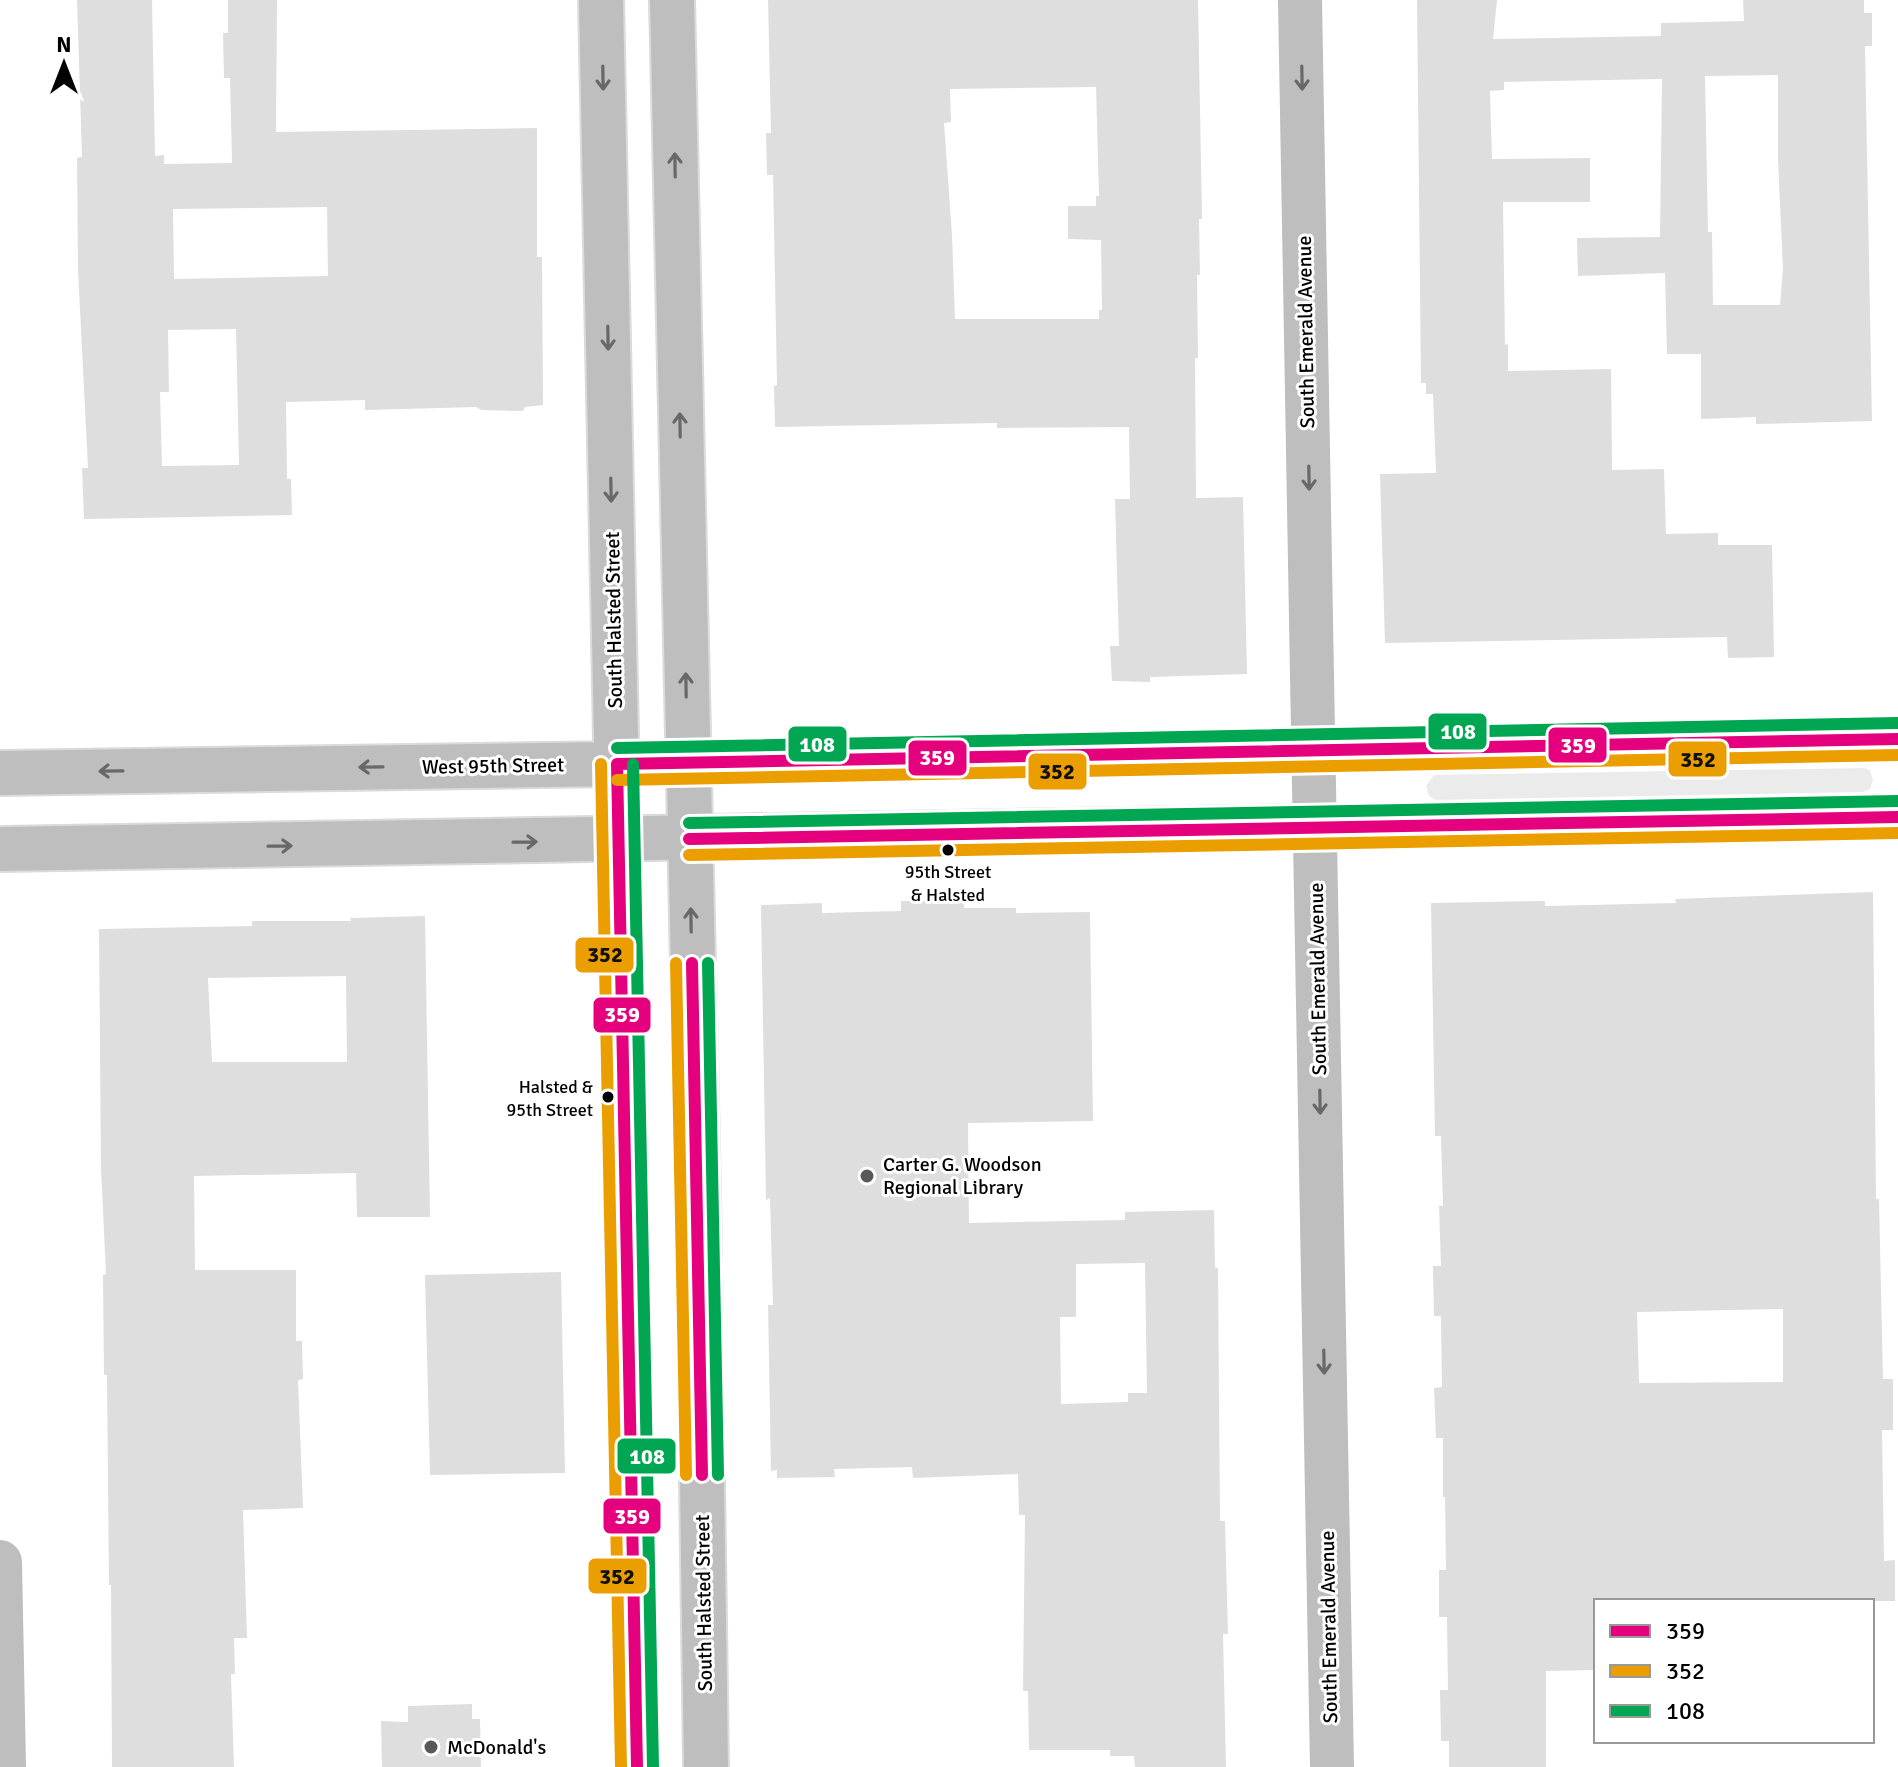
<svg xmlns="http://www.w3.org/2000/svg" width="1898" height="1767" font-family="Signika,sans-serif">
<rect width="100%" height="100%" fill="#fff"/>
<path fill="#ebebeb" d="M1864,768L1870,770L1873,780L1870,789L1863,792L1435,800L1429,796L1426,786L1434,775Z"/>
<path fill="#dedede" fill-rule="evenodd" d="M77,0H152L155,156L164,155V164L232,163L230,78H224L223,33H228V0H277L276,132L537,128V257H542L543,405L525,407L523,411L481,410L476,407L365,410V400L286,402L287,479H291L292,515L84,519L82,468H88L78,270L77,158L82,157ZM327,207L328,276L174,279L173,209ZM236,329L239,465L162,466L160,392H169L168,330Z
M768,0H1198L1202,219H1199L1200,275H1197L1198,358H1195L1196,498L1243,497L1247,674L1150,677V682L1112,681L1110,646H1119L1115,499H1130L1129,427L997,428V423L775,427L774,386L777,385L773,175H767L766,133H771ZM1096,87L1099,196H1096V206H1068V239L1101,240L1102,310H1099V319H955L952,235L944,123L951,122L950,89Z
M1417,0H1497L1493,39L1661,36V23L1744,21L1743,0H1864V13H1872V46H1865L1872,421L1756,424V417L1701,419V354H1667L1665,273L1578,276L1577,238L1660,237L1662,79L1504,82V90L1490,91L1492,159L1590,158V202H1503L1505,345L1508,344V371L1611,369L1612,470L1664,469L1666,534L1718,533V545H1772L1774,657L1728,658L1727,637L1385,643L1380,474L1436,473L1433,394H1426V383H1421ZM1778,75V160L1783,269L1780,305H1713L1712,232H1708L1705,76Z
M1873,892L1876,1199H1879L1883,1379H1893V1430H1882L1884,1561L1895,1560V1601H1596V1670L1546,1671V1767H1449V1741H1441L1440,1690H1448L1447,1617H1439V1570H1446L1445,1497H1443V1438H1436L1434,1388L1442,1387L1441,1316H1434L1433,1266H1441L1439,1206H1443L1441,1136H1435L1431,903L1545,901V906L1676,903L1675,899ZM1783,1309V1382L1639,1383L1637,1312Z
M901,901H964V908H1016V913L1090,912L1093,1121L968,1123L969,1223L1125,1220V1212L1214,1210L1215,1268H1218L1220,1521H1225L1228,1634H1223L1226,1767H1135L1134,1756H1110V1750H1029L1028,1691H1023L1025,1515H1019L1018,1474L913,1478L912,1467L834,1469L835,1477L777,1478V1470L771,1471L768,1305H773L770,1198L766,1200L761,905L822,903V913L901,911ZM1145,1263L1147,1393H1128V1402L1061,1404L1060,1317H1076V1264Z
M425,916L430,1217H357L356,1173L194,1176L195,1270H296V1341H302L303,1379L298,1380L303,1508L243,1510L247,1638H234L235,1674H231L234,1767H112L111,1585H109L107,1375H104L103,1275L106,1274L101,1168L99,929L252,926V921H351L350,918ZM346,976L347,1062H212L208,978Z
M561,1272L565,1473L430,1475L425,1275Z
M472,1704V1719H480L481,1767H382L381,1721L408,1722V1706Z"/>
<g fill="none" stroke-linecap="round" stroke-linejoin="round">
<defs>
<path id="major" d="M601,0L637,1767
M672,0L698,1194L706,1767
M0,773L688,763L1898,739
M0,849L1898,817"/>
</defs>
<use href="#major" stroke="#dbdbdb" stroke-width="48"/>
<path stroke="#bebebe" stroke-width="44" d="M1300,0C1311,589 1320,1178 1332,1767
M0,1562L4,1767"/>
<use href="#major" stroke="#bebebe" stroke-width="44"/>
<defs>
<path id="bus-1" d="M617,764L1898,739
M617,764L637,1767
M689,839L1898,817
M692,963L702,1475"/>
<path id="bus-2" d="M601,764L621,1767
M617,780L1898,755
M689,855L1898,833
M676,963L686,1475"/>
<path id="bus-3" d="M617,748L1898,723
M633,764L653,1767
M689,823L1898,801
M708,963L718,1475"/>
</defs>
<use href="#bus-1" stroke="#fff" stroke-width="18"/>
<use href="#bus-2" stroke="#fff" stroke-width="18"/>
<use href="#bus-3" stroke="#fff" stroke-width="18"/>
<use href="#bus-1" stroke="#e5007d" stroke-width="12"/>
<use href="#bus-2" stroke="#eb9e00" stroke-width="12"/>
<use href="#bus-3" stroke="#00a651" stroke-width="12"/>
</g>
<defs><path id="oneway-shaft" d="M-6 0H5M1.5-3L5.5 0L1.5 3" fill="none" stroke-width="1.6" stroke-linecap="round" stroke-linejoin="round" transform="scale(2)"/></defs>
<g stroke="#686868">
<use href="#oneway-shaft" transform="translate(603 78) rotate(89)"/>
<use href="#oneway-shaft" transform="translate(1302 78) rotate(89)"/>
<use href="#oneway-shaft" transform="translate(675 165) rotate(-91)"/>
<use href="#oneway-shaft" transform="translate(608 338) rotate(89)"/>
<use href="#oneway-shaft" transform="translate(680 425) rotate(-91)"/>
<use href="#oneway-shaft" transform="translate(1309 478) rotate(89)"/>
<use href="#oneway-shaft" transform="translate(611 490) rotate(89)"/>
<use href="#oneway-shaft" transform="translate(686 685) rotate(-91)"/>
<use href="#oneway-shaft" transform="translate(371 767) rotate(179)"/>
<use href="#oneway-shaft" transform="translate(111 771) rotate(179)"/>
<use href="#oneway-shaft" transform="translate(525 842) rotate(-1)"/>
<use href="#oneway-shaft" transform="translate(280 846) rotate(-1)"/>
<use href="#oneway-shaft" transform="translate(691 920) rotate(-91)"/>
<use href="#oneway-shaft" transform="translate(1320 1102) rotate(89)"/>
<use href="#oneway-shaft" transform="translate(1324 1362) rotate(89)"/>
</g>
<g fill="#000" stroke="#fff" stroke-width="3">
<circle cx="948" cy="850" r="7"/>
<circle cx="608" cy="1097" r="7"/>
</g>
<g fill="#595959" stroke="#fff" stroke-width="3">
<circle cx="867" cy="1176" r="8"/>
<circle cx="431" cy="1747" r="8"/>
</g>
<g text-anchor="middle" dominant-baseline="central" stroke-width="6" stroke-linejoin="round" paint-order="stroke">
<g font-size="18" fill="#000" stroke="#fff">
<text x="948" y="872">95th Street<tspan x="948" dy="23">&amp; Halsted</tspan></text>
<text x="593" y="1087" text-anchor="end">Halsted &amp;<tspan x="593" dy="23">95th Street</tspan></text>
</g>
<g font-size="20" fill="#000" stroke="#fff">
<text transform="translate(1306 332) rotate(-91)">South Emerald Avenue</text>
<text transform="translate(614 620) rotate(-91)">South Halsted Street</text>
<text transform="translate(493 766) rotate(-1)">West 95th Street</text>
<text transform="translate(1318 979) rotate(-91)">South Emerald Avenue</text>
<text transform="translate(704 1603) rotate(-91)">South Halsted Street</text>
<text transform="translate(1329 1627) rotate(-91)">South Emerald Avenue</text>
</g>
<g font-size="20" fill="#000" stroke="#fff" text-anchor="start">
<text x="883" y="1164">Carter G. Woodson<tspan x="883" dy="23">Regional Library</tspan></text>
<text x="447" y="1747">McDonald's</text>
</g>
</g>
<g stroke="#fff" stroke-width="3">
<rect x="1427" y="712" width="61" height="39" rx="8" fill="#00a651"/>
<rect x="787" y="725" width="61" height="38" rx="8" fill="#00a651"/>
<rect x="1547" y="726" width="61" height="38" rx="8" fill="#e5007d"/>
<rect x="907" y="739" width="61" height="38" rx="8" fill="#e5007d"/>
<rect x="1667" y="740" width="61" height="38" rx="8" fill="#eb9e00"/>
<rect x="1027" y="752" width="61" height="39" rx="8" fill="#eb9e00"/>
<rect x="574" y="936" width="61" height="38" rx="8" fill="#eb9e00"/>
<rect x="592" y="996" width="60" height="38" rx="8" fill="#e5007d"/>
<rect x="616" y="1437" width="61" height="38" rx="8" fill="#00a651"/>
<rect x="602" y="1497" width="60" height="38" rx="8" fill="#e5007d"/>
<rect x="587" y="1557" width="61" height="38" rx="8" fill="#eb9e00"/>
</g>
<g font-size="22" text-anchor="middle" font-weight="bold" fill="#fff">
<text x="1458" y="739">108</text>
<text x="817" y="752">108</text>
<text x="1578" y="753">359</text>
<text x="937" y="765">359</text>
<text x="622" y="1022">359</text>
<text x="647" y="1464">108</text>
<text x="632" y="1524">359</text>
</g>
<g font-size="22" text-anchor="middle" font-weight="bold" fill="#111">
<text x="1698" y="767">352</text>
<text x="1057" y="779">352</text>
<text x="605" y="962">352</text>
<text x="617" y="1584">352</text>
</g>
<rect x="1594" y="1599" width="280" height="144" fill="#ffffff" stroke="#999999" stroke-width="2"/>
<rect x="1610" y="1625" width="40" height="12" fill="#e5007d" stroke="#999999" stroke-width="2"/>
<text x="1666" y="1639" font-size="24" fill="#000000">359</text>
<rect x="1610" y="1665" width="40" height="12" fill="#eb9e00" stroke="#999999" stroke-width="2"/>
<text x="1666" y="1679" font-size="24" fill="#000000">352</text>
<rect x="1610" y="1705" width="40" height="12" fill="#00a651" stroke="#999999" stroke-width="2"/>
<text x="1666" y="1719" font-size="24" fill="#000000">108</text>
<g transform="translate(64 64)" stroke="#ffffff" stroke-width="6" paint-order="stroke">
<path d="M0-6L14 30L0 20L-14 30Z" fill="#000000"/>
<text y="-12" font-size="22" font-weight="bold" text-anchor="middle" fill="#000000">N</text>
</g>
</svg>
